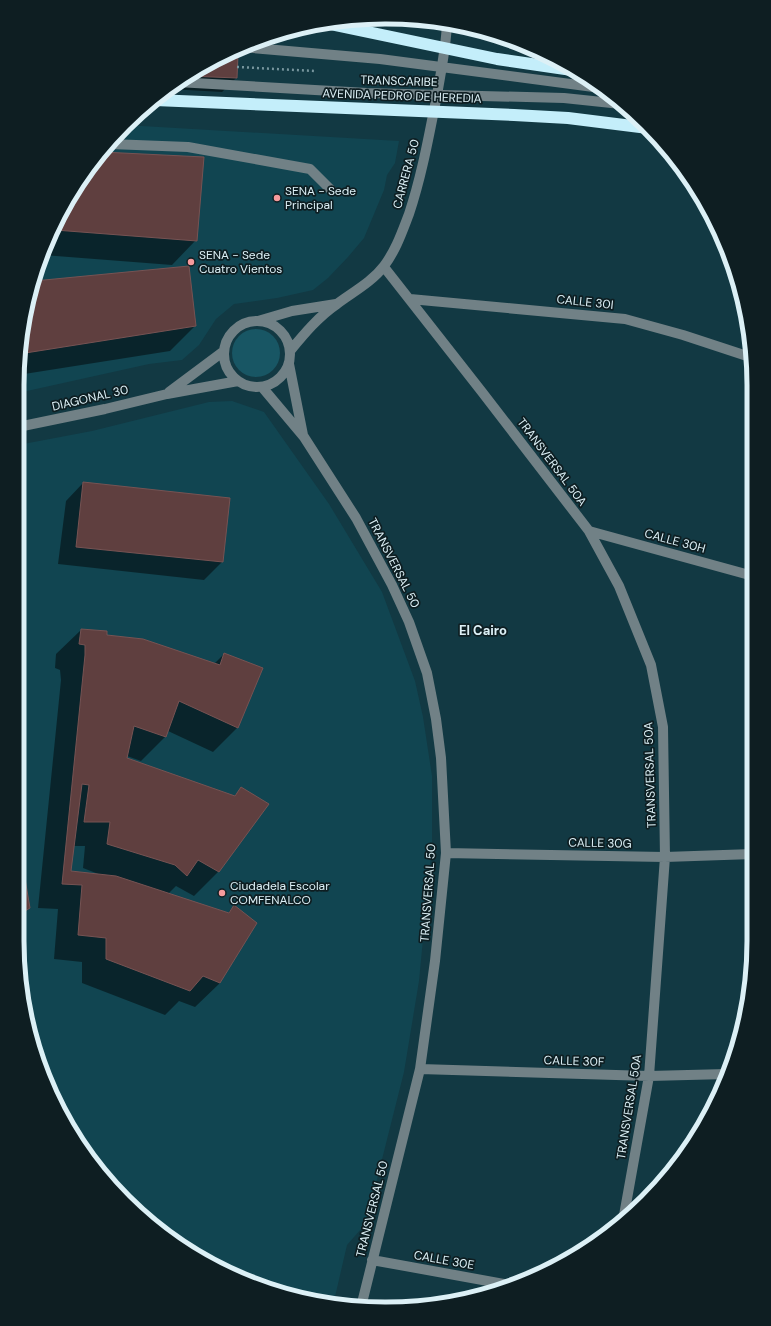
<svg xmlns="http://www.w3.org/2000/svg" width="771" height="1326" font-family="'DM Sans',sans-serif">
<rect width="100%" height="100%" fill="#123943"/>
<path fill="#114551" d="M125,125L399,141L395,163L387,175L384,190L364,238L348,257L328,278L313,290L277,298L234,304L216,319L199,345L182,360L149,364L18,393V361L37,267L79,181Z
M232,401L264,412L329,504L382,592L415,681L423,717L432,776V845L419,981L404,1072L369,1211L361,1229L347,1245L334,1301L290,1296L181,1247L93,1165L36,1059L17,940L18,445L92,431L209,402Z"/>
<path fill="#185664" d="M232 353a24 24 0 1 1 48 0a24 24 0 1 1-48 0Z"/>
<path fill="#0007" fill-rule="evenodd" d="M225,55L237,56L236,78L222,92L169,89L181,79Z
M102,153L196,240L172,265L43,255L79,181Z
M188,267L195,326L170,351L18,375V361L34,283Z
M83,483L229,499L222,562L204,580L58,564L66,501Z
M81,630L214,664L224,654L238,727L213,752L168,731L165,737L141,761L127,756L126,759L234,796L241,789L218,872L194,896L176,886L168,894L227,914L234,906L220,983L195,1007L179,1001L165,1015L82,983V962L54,959L58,909L38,908L61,680L60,670L55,668L56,654ZM73,846H85L83,868L101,875L70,872Z
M17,873L29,908L17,920Z"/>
<path fill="#5f3f3f" stroke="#765353" d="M227,55H238L237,78L187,76Z
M102,152L204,157L197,241L55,230L79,181Z
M189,266L196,326L19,354L34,281Z
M83,482L230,498L223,562L76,547Z
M81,629L107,631V635L143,639L220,665L224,653L263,668L238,728L179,701L166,737L134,726L127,758L235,796L241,787L269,804L219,872L198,860L187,876L175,865L107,844L110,822H84L89,785L82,784L71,871L116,876L229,913L234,905L257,923L220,983L203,976L190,991L106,959V938L78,935L82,885L62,884L85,655V645L79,644Z
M17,772H20L19,806H17Z
M17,872L24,873L30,908L17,916Z"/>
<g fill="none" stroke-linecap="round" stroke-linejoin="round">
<path stroke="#77959d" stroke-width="2.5" stroke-dasharray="2 3" stroke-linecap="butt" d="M237,67L315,71"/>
<path stroke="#718186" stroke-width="10" d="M241,47L380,59L601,88
M177,82L367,93L564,98L621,104
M110,144L188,147L310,169L331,190
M384,267L482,392L589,531L619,586L651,665L663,727L665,857L649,1076L623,1221
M410,299L625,319L683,335L753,358
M258,321L292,311L336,304
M224 354a33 33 0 1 1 66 0a33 33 0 1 1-66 0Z
M290,351C304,334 319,316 337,304C353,292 372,282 384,266C396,250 402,232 409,214C422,175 429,135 437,95C441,71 446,48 447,23
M289,364L303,435
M262,387L304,437L356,518L392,585L409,622L427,673L436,719L441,758L446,853L435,961L420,1069L362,1303
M169,392L224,351
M18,427L105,409L167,394L238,381
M589,531L753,576
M446,853L665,857L753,854
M420,1069L649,1076L727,1074
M372,1260L510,1285"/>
<path stroke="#c4eefa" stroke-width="12" d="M357,20H383L394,18
M325,23L497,59L572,70
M155,100L514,115L568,118L648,128"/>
</g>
<g fill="#f59b9d" stroke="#0e1e22" stroke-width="1.5">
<circle cx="277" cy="198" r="4"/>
<circle cx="191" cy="262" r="4"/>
<circle cx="222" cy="893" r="4"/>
</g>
<g text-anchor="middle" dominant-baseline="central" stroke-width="3.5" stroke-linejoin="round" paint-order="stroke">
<g font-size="12" fill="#dcf0f6" stroke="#0e1e22">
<text transform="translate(399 81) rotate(2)">TRANSCARIBE</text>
<text transform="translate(402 96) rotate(2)">AVENIDA PEDRO DE HEREDIA</text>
<text transform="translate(406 174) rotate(-75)">CARRERA 50</text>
<text transform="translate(585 302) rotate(6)">CALLE 30I</text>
<text transform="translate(90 398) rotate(-13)">DIAGONAL 30</text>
<text transform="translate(552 462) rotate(53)">TRANSVERSAL 50A</text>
<text transform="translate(675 541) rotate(15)">CALLE 30H</text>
<text transform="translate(394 563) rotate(63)">TRANSVERSAL 50</text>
<text transform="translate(650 775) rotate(-92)">TRANSVERSAL 50A</text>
<text transform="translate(600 843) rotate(1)">CALLE 30G</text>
<text transform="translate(428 893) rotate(-86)">TRANSVERSAL 50</text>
<text transform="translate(574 1061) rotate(2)">CALLE 30F</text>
<text transform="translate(629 1107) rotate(-81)">TRANSVERSAL 50A</text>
<text transform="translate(372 1209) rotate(-76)">TRANSVERSAL 50</text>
<text transform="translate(444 1260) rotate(10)">CALLE 30E</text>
</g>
<g font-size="12" fill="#dcf0f6" stroke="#0e1e22" text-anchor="start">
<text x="285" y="191">SENA - Sede<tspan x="285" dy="14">Principal</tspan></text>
<text x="199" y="255">SENA - Sede<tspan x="199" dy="14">Cuatro Vientos</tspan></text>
<text x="230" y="886">Ciudadela Escolar<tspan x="230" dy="14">COMFENALCO</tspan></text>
</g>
<g font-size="13" font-weight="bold" fill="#dcf0f6" stroke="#0e1e22">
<text x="483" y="630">El Cairo</text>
</g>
</g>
<path d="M0 0H771V1326H0ZM385 24H386A361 361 0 0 1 747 385V941A361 361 0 0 1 386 1302H385A361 361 0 0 1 24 941V385A361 361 0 0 1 385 24Z" fill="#0e1e22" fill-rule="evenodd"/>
<path fill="none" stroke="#dcf0f6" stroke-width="5" d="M385 24H386A361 361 0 0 1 747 385V941A361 361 0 0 1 386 1302H385A361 361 0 0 1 24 941V385A361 361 0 0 1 385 24Z"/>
</svg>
